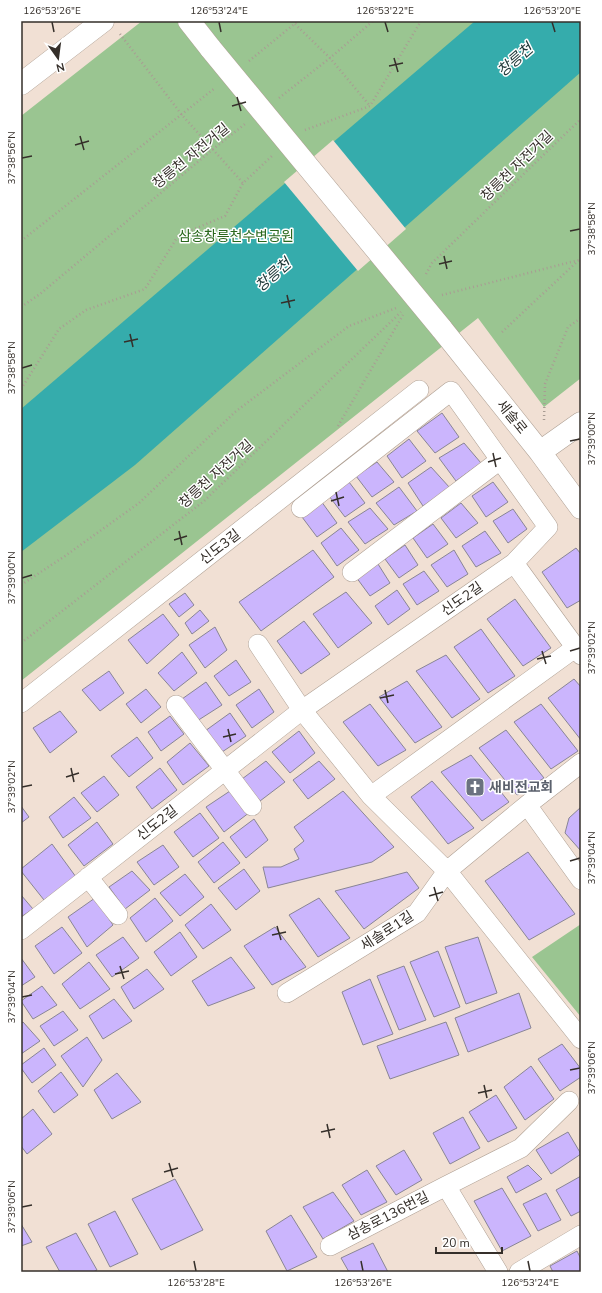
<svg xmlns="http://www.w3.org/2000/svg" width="602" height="1293" font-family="'Nunito Sans','Noto Sans KR',sans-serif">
<rect width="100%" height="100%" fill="#f1e0d4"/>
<path fill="#9ac591" d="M142,21H581V378L544,407L478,318L21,681V116Z
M581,924V1017L532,957Z"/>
<path fill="#35acac" d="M475,21H581V72L135,465L21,552V409Z"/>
<path fill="#f1e0d4" d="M333,140L406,229L358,271L284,182Z"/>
<path fill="#cbb5fd" stroke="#898595" d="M442,413L459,437L435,453L417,431Z
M409,439L426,461L402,478L387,456Z
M464,443L481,463L456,481L439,458Z
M377,462L394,482L372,497L356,476Z
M431,467L450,488L423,506L408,483Z
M349,482L365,503L345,517L329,496Z
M493,482L508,502L486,517L472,496Z
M399,487L417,511L394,525L376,503Z
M321,501L337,523L317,537L302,517Z
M461,503L478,523L456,538L441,518Z
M370,508L388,529L365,544L348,522Z
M513,509L527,529L508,543L493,521Z
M433,524L448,544L427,558L413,538Z
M341,528L359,550L337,566L321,543Z
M485,531L501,553L476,567L462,546Z
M405,545L418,565L399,578L385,559Z
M576,548L581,554V600L567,608L542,572Z
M313,550L334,577L261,631L239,602Z
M454,550L468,574L447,587L431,565Z
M378,564L390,583L370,596L356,577Z
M424,571L439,591L417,605L403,584Z
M397,590L410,609L388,625L375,606Z
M346,592L372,623L338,648L313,614Z
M185,593L194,605L179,617L169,604Z
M515,599L551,648L523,666L487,619Z
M200,610L209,621L192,634L185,623Z
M163,614L179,635L147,664L128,640Z
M304,621L330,654L301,674L277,641Z
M215,627L227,650L205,668L189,645Z
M481,629L515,676L488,693L454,647Z
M182,652L197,673L174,691L158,673Z
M446,655L480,699L452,718L416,671Z
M236,660L251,682L229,696L214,676Z
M109,671L124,693L100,711L82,690Z
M574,679L581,687V740L548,698Z
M407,681L442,727L415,743L379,697Z
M206,682L222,705L197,721L182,699Z
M146,689L161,707L141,723L126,704Z
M259,689L274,712L252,728L236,705Z
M370,704L406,750L378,766L343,722Z
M541,704L578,751L551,769L514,722Z
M60,711L77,732L50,753L33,728Z
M230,713L246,736L222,752L205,731Z
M170,716L184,734L161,751L148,732Z
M506,730L544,778L517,795L479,748Z
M299,731L315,753L290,773L272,752Z
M137,737L153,758L129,777L111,756Z
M190,743L209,766L183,785L167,762Z
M471,755L509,802L482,821L441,772Z
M266,761L285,782L260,801L242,779Z
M319,761L335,779L308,799L293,780Z
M160,768L177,790L152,809L136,787Z
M104,776L119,795L97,812L81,793Z
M432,781L474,828L448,844L411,797Z
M233,789L250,812L224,832L206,807Z
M343,791L394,847L372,862L268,888L263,867H281L299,859L294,849L304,841L294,827Z
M74,797L91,818L63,838L49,817Z
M21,806L29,817L21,823Z
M581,807V851L565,833L569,818Z
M200,813L219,838L193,857L174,832Z
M254,819L268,840L246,858L230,837Z
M97,822L113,844L84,866L68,845Z
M223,842L240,863L214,883L198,862Z
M52,844L76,877L44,900L21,871V869Z
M163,845L179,867L154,885L137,862Z
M528,852L575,914L529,940L485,881Z
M244,869L260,891L236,910L218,888Z
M132,871L150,890L125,909L109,887Z
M407,872L419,888L364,929L335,891Z
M185,874L204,897L180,916L160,893Z
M21,895L33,909L21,917Z
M95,898L113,925L87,947L68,917Z
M155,898L173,921L146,942L130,918Z
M319,898L350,938L318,957L289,915Z
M211,904L231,930L203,949L185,925Z
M62,927L82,953L54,974L35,946Z
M275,927L306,967L272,985L244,946Z
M180,932L197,957L171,976L154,952Z
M123,937L139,958L112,977L96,955Z
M478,937L497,993L466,1004L445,947Z
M438,951L460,1007L434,1017L410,962Z
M231,957L255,988L208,1006L192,981Z
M21,958L35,977L21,986Z
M89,962L110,989L80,1009L62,984Z
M404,966L426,1020L399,1030L377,976Z
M147,969L164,989L134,1009L121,987Z
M370,979L393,1034L363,1045L342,992Z
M42,986L57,1005L33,1019L21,1001Z
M519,993L531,1028L468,1052L455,1018Z
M114,999L132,1021L103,1039L89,1016Z
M63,1011L78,1030L54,1046L40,1026Z
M23,1022L40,1041L21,1054V1023Z
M446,1022L459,1055L390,1079L377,1046Z
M87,1037L102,1060L83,1087L61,1056Z
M562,1044L581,1069V1077L560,1091L538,1059Z
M44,1048L56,1065L32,1083L21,1068V1065Z
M531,1066L554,1099L525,1120L504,1087Z
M61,1072L78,1095L54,1113L38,1091Z
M117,1073L141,1102L112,1119L94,1090Z
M496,1095L517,1128L488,1142L469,1112Z
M33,1109L52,1134L27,1154L21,1146V1119Z
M463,1117L480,1148L450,1164L433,1133Z
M568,1132L581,1154L551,1174L536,1150Z
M404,1150L422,1180L396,1195L376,1166Z
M528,1165L542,1179L516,1193L507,1177Z
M367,1170L387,1202L361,1215L342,1185Z
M581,1176V1211L571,1216L556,1190Z
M175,1179L203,1230L161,1250L132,1199Z
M502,1188L531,1236L502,1251L474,1201Z
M333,1192L354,1221L323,1239L303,1207Z
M546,1193L561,1220L538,1231L523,1204Z
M115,1211L138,1254L110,1267L88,1224Z
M291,1215L317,1257L287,1271L266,1231Z
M21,1224L32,1242L21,1246Z
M76,1233L97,1270L93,1272H60L46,1247Z
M373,1243L388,1272H349L341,1258Z
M577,1251L581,1259V1272H553L550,1266Z"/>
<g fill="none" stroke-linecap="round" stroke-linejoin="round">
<defs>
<path id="street" d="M514,563L581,655
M352,572L500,460
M258,644L302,710L371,796L447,871L581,1039
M21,703L419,390
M176,705L252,806
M371,796L575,648
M527,805L581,880
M88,877L118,915
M21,930L302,710L514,563L548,527L451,391L301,508
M287,993L417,913L447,871L527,805L581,763
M446,1186L498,1272
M330,1246L446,1186L521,1148L569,1101
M519,1272L581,1235"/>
<path id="secondary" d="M189,21L211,49
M21,84L103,21
M441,328L540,452L581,508
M540,452L581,423"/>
</defs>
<use href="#street" stroke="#afa094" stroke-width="20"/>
<use href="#secondary" stroke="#afa094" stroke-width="23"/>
<path stroke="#a99c93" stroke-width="2.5" stroke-dasharray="1 3" stroke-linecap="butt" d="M295,24L330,58L370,106
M120,34L182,115L243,183
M249,61L298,21
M279,98L330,58L373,21
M305,130L370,106L421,21
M21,241L215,88
M426,274L432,263L534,164L581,119
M442,295L579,260L581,262
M21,307L40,294L212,150L245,124
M502,332L581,258
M21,389L59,329L86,310L145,289L178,236L225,216L243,183L272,156
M544,420L545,384L568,327L581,318
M338,426L403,315
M21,585L65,556L139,503L235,412L349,326L396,308
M21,643L204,501L401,312"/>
<use href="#street" stroke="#fff" stroke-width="19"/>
<use href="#secondary" stroke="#fff" stroke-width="22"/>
<defs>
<path id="secondary-bridge" d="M211,49L441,328"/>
</defs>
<use href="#secondary-bridge" stroke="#afa094" stroke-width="23" stroke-linecap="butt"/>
<use href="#secondary-bridge" stroke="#fff" stroke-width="22"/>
</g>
<path fill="none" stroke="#352f2a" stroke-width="1.5" d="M52,22L54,32M219,22L221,32M385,22L388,32M552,22L555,32M394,58L398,72M389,66L403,63M237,97L241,111M232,106L246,102M80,136L84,150M75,145L89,141M22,158L32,156M570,231L580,229M444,256L447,269M439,264L452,261M287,295L290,308M281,303L295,300M130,334L133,347M124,342L138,339M22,368L32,365M570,441L580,439M493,453L496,467M488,462L501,458M336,492L339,506M331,501L344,497M179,531L182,545M174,540L187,536M22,578L32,575M542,651L546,664M570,651L580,648M537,659L551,656M385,690L388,703M380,698L394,695M228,729L231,742M223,737L236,734M71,768L74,782M66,777L79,773M22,787L32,785M570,861L580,858M434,887L438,901M429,896L443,892M277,926L281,940M272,935L286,932M120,966L124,979M115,974L129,971M22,997L32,995M570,1070L580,1068M484,1085L487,1098M478,1093L492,1090M327,1124L330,1138M321,1132L335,1129M169,1163L173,1177M164,1172L178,1168M22,1207L32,1205M194,1261L196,1271M361,1261L363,1271M528,1261L530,1271"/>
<defs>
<symbol id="church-square" viewBox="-11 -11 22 22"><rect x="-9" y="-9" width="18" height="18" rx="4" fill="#6b7280" stroke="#fff"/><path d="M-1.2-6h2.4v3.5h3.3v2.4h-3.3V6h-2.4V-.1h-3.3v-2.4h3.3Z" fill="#fff"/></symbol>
</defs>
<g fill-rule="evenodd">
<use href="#church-square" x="464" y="776" width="22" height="22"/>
</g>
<g text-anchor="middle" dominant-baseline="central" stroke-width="3" stroke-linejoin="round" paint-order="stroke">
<g font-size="14" fill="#352f2a" stroke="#fff">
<text transform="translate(191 156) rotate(-39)">창릉천 자전거길</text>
<text transform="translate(517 166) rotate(-44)">창릉천 자전거길</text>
<text transform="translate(512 417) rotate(51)">세솔로</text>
<text transform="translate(216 474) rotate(-42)">창릉천 자전거길</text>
<text transform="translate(220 547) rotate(-38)">신도3길</text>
<text transform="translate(462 599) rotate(-35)">신도2길</text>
<text transform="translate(157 823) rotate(-38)">신도2길</text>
<text transform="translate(387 931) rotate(-33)">세솔로1길</text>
<text transform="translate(388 1216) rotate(-27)">삼송로136번길</text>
</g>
<g font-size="14" fill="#2a681d" stroke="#fff">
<text x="236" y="236">삼송창릉천수변공원</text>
</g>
<g font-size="14" font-weight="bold" fill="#5b616d" stroke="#fff" text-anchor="start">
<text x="489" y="787">새비전교회</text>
</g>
<g font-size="15" font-style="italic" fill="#203a3a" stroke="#fff">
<text transform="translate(515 60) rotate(-41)">창릉천</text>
<text transform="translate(273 275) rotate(-41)">창릉천</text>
</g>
</g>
<rect width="602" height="1293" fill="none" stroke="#ffffff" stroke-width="44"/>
<g transform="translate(58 58) rotate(166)" stroke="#ffffff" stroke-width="3" paint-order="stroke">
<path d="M0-3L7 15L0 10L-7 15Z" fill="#352f2a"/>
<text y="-6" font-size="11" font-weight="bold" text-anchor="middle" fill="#352f2a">N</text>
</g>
<path d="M436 1247v6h66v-6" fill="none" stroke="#352f2a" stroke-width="2"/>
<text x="442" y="1247" font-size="12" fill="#352f2a" stroke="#ffffff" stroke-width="3" paint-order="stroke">20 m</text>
<rect x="22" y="22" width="558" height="1249" fill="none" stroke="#352f2a" stroke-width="1.5"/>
<g font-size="10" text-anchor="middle" fill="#352f2a">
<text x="52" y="14">126°53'26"E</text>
<text x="219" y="14">126°53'24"E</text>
<text x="385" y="14">126°53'22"E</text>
<text x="552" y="14">126°53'20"E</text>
<text transform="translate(11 158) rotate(-90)" y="4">37°38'56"N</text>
<text transform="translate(591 229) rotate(-90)" y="4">37°38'58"N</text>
<text transform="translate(11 368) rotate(-90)" y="4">37°38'58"N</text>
<text transform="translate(591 439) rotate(-90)" y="4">37°39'00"N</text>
<text transform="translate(11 578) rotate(-90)" y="4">37°39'00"N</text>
<text transform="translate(591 648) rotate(-90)" y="4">37°39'02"N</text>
<text transform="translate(11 787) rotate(-90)" y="4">37°39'02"N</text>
<text transform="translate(591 858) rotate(-90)" y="4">37°39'04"N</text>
<text transform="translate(11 997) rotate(-90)" y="4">37°39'04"N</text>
<text transform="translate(591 1068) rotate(-90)" y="4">37°39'06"N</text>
<text transform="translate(11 1207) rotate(-90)" y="4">37°39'06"N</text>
<text x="196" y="1286">126°53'28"E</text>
<text x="363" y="1286">126°53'26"E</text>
<text x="530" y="1286">126°53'24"E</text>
</g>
</svg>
